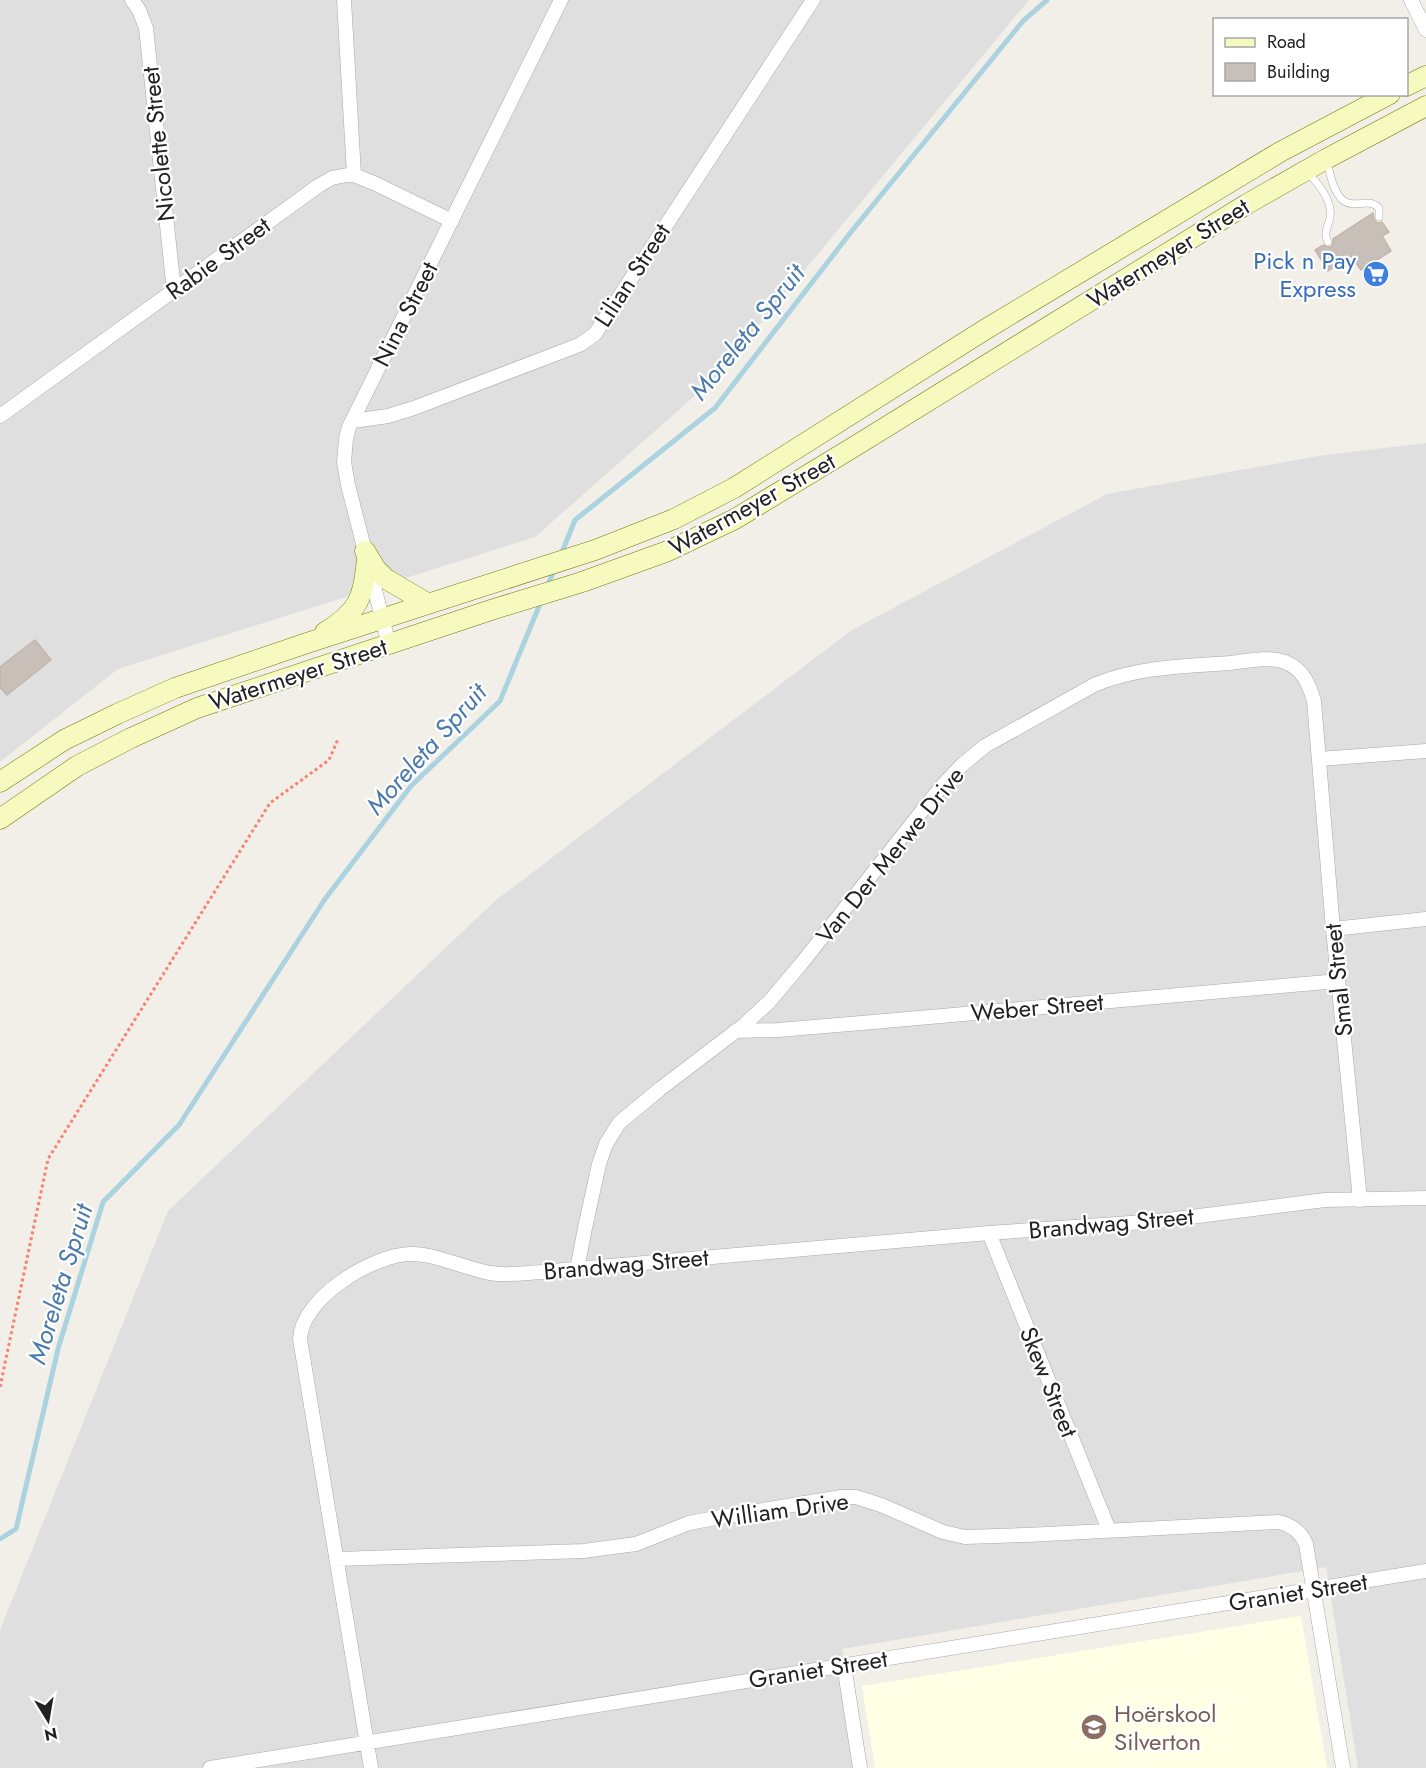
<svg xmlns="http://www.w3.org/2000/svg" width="1426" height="1768" font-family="Jost,sans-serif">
<rect width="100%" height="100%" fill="#f2efe9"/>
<path fill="#e0dfdf" d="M0,0H1029L715,378L535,537L118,669L0,762Z
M1426,443V1768H1358L1326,1567L842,1649L856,1768H0V1630L168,1211L496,900L852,630L1107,494L1318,456Z"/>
<path fill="#ffffe5" d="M1301,1616L1327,1768H875L862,1686Z"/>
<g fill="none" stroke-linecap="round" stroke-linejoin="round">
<path stroke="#aad3df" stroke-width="5" d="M560,557L575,520L715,408L851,232L1023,21L1047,0
M547,587L555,568
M0,1539L16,1529L58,1349L103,1202L179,1125L325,899L411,786L500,701L542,599"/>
</g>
<path fill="#c7bfb8" stroke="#c4b6ab" stroke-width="1.5" d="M1373,213L1374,220L1378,223L1382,222L1389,232L1382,236L1391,251L1361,270L1351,256L1328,271L1315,250L1323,245L1327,247H1331L1333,243V239Z
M35,640L51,660L7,695L0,687V667Z"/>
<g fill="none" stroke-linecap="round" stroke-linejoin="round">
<defs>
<path id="service" d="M1327,161C1330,173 1333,193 1344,201C1355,209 1369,197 1379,208V217
M1307,172C1319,184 1333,201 1330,218C1328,227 1323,233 1328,242"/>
<path id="minor" d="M132,0L139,10L146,28L174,291
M344,0L354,175
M1411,0L1426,30
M0,416L318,186L332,178L347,175H354L376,184L452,221
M353,421L388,416L414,408L566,350L581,344L595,334L813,0
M389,645L348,485L344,462L346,439L349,427L561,0
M1319,759L1426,751
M1333,929L1426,919
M735,1031L778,1030L873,1022L1338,981
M989,1233L1109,1530
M577,1269L585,1228L599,1164L606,1144L619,1123L660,1089L744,1025L769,1002L801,964L941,787L961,766L985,746L1094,685C1136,667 1184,666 1230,663C1247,661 1268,656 1285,662C1303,669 1309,684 1314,701L1333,929L1360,1200
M337,1559L583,1551L636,1544L689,1523L721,1517L841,1497H856L881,1505L943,1532L965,1537L1027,1535L1279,1522C1292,1525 1301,1532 1306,1544L1343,1768
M844,1665L860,1768
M210,1768L1426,1571
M371,1768L300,1339C302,1298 372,1255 410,1254C434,1253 466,1269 490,1273C507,1276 525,1273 541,1272L989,1233L1159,1221L1325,1200L1426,1198"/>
<path id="secondary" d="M1406,86L1426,76
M365,551L376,569L386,579L427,603
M325,632C359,612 364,596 367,558
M0,782L64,740L117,714L175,688L307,643L595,550L674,519L734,488L986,329L1280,152L1390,94
M0,819L77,766L131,738L197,708L494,609L582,582L668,551L735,519L852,448L1247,204L1326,159L1426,106"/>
</defs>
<use href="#service" stroke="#a9a9a9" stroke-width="8"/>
<use href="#minor" stroke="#a9a9a9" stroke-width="15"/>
<use href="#secondary" stroke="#707d05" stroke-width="21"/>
<path stroke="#fa8072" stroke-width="3" stroke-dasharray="3 3" stroke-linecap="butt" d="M0,1387L48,1159L270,803L329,760L338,739"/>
<use href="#service" stroke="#fff" stroke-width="7"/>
<use href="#minor" stroke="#fff" stroke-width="14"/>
<use href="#secondary" stroke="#f7fabf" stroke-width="20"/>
</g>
<defs>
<symbol id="supermarket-disc" viewBox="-11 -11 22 22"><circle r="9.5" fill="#3f7fe0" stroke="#fff"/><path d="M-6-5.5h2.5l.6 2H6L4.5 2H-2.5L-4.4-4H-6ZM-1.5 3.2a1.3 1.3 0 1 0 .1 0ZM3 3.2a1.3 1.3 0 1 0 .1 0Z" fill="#fff"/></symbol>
<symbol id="school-disc" viewBox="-11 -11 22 22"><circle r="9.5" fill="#8d6e63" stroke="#fff"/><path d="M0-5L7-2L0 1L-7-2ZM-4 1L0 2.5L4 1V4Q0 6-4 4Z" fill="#fff"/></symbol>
</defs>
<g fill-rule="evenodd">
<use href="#supermarket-disc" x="1361" y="259" width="30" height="30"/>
<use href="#school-disc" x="1079" y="1712" width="30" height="30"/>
</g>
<g text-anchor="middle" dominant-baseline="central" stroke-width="4.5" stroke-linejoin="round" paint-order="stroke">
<g font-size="24" fill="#222" stroke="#fff">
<text transform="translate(158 144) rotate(-96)">Nicolette Street</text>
<text transform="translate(1168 253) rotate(-32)">Watermeyer Street</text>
<text transform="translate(218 258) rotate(-36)">Rabie Street</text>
<text transform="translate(632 275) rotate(-57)">Lilian Street</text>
<text transform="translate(405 314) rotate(-63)">Nina Street</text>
<text transform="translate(752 504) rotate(-29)">Watermeyer Street</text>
<text transform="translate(298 674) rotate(-18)">Watermeyer Street</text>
<text transform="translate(890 855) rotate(-51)">Van Der Merwe Drive</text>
<text transform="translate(1338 980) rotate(-96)">Smal Street</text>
<text transform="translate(1037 1007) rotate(-5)">Weber Street</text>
<text transform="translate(1111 1223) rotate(-5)">Brandwag Street</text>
<text transform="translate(626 1264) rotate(-5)">Brandwag Street</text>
<text transform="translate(1049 1382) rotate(68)">Skew Street</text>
<text transform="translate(780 1510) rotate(-8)">William Drive</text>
<text transform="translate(1298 1592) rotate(-9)">Graniet Street</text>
<text transform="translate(818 1669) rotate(-9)">Graniet Street</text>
</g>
<g font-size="24" fill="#366cbe" stroke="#fff" text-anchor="end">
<text x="1356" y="260">Pick n Pay<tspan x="1356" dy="28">Express</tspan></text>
</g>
<g font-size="24" fill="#785e54" stroke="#fff" text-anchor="start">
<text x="1114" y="1713">Hoërskool<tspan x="1114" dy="28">Silverton</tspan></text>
</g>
<g font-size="26" font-style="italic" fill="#4a7aab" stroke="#fff">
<text transform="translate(747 332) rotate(-51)">Moreleta Spruit</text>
<text transform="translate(426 749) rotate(-48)">Moreleta Spruit</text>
<text transform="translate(60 1284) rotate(-73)">Moreleta Spruit</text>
</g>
</g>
<rect x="1213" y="18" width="195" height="78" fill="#ffffff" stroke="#a7a7a7" stroke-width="1.5"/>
<rect x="1225" y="38" width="30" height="9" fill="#f7fabf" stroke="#a7a7a7" stroke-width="1.5"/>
<text x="1267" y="48" font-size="18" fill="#222222">Road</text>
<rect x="1225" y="63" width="30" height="18" fill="#c7bfb8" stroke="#a7a7a7" stroke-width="1.5"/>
<text x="1267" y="78" font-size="18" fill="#222222">Building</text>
<g transform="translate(48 1720) rotate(169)" stroke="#ffffff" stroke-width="4.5" paint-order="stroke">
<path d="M0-4.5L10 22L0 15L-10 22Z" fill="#222222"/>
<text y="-9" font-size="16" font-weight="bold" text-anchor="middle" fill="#222222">N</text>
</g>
</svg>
